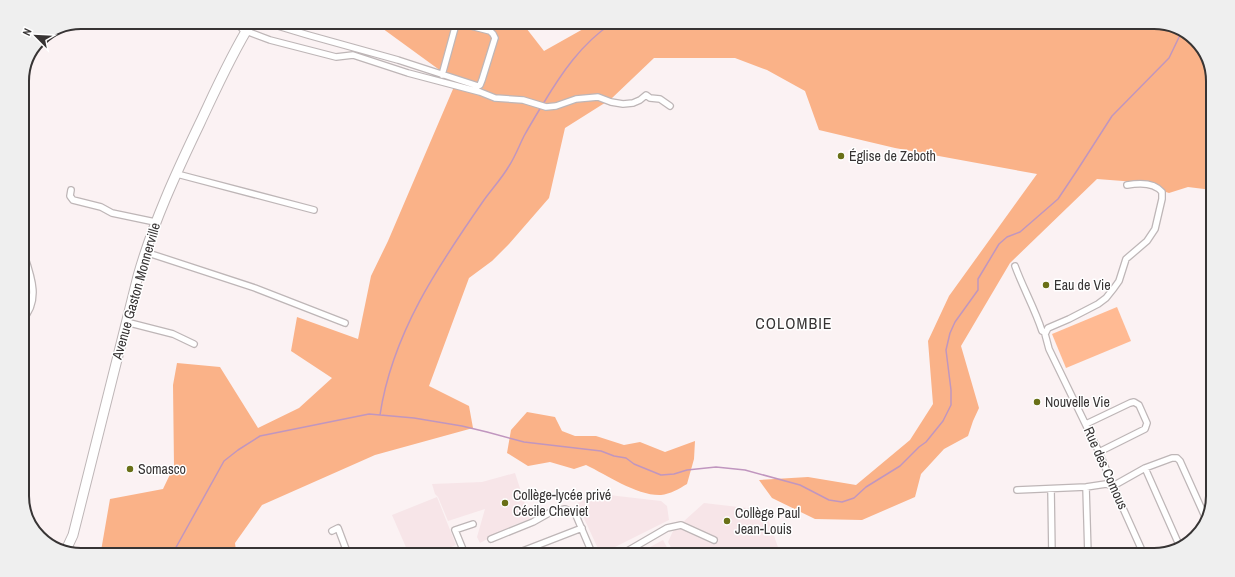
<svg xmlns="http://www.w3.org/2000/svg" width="1235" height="577" font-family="'Archivo Narrow',sans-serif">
<rect width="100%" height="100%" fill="#fbf2f3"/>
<path fill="#f7e5e8" d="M515,473L530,519L514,525L480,543L477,537L485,509L448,521L438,497L435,494L432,484L482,482Z
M600,494L661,501L667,506L669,520L603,553H600L577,503Z
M437,497L456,545L439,552H428L426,548L417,552H408L392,515Z
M704,503L765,510L780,553H674L668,542L673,531Z
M663,540L670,553H639Z"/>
<path fill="#ffba93" d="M1117,307L1131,341L1066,368L1052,334Z"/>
<path fill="#fab288" d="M375,23L523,24L544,51L592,24L1177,27L1203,48L1213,77L1212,190L1188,187L1169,193L1136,182L1097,179L1010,263L961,346L979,408L973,421L968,436L944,449L921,474L915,497L862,520L815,519L772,498L759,480L808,477L856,485L910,440L933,404L928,341L949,296L1037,174L895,148L819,130L805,91L767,70L735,58H654L611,99L565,128L549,198L509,244L492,261L469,278L429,386L469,406L473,428L375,455L262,505L235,543L236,551H101L110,499L163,489L174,466L173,385L177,363L220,367L258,428L299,408L332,378L291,351L297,317L358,339L371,276L388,241L456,82Z
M527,412L555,417L562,431L575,436H596L624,445L640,442L665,452L695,441L694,459L687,484C679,489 670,494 661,495C637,496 607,475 586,465L574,469L550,462L528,466L507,453L511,430Z"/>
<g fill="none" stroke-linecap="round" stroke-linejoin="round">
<path stroke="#c096bf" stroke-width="1.5" d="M543,104C561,74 581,44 611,24
M380,415C392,334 438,266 484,200C492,189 502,178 509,166C515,157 519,146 524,136C529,127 535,117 541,107
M174,551L224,461L238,450L260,436L369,414L414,418L462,426L487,432L524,442L601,451L614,456L626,458L634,464L661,475L674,474L687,470L716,467L745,470L800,485L829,500L842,502L854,498L866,487L900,466L919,447L926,442L943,421L951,405V390L946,350L950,333L955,322L978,290V279L999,244L1007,237L1020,232L1058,199L1078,169L1112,116L1169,58L1182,31"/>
<defs>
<path id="street" d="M268,23L308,35L398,60L478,86L480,85L482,80L495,38L493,34L490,31L463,24
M246,31L270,40L336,57L353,55L408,73L480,92L495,98L523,100L546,107L556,106L576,99L598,97L611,102L623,104L633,103L640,100L646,95L650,98L660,99L670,106
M442,75L456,24
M177,174L314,210
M1127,185C1138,183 1154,182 1162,192V199L1155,229L1147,241L1126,259L1119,281L1114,288L1106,298L1098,304L1069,319L1048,328L1045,334L1049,349L1099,452L1113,486L1144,555
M71,190L70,196L73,200L101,207L112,213L155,222
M22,249C30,273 42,300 22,320
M145,252L255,288L345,323
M1015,266C1023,288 1035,309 1042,331L1046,332
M126,322L173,334L194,344
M1086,424L1130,403L1134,402L1139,405L1147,423L1145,429L1099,452
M1145,468L1180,547
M1086,487L1088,555
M1051,489L1052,555
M1017,490L1086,487L1106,484L1113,486L1145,468L1172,458H1177L1180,461L1207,521
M332,531L338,528L347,552
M491,539L533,522L549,513L565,509L575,513L592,553
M464,552L455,530L473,524
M520,552L582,528
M624,553L667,528L681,525L714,540"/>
<path id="secondary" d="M230,23L240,25L246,31"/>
<path id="primary" d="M66,550L73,535L138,276C153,223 176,173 200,123C216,89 231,55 251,23"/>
</defs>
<use href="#street" stroke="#beb6b7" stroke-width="8"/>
<use href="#secondary" stroke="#beb6b7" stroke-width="10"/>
<use href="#primary" stroke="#beb6b7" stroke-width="11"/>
<use href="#street" stroke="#fff" stroke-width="5.5"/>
<use href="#secondary" stroke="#fff" stroke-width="8"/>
<use href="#primary" stroke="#fff" stroke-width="9"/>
</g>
<g fill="#697017" stroke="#fff" stroke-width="1.5">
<circle cx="841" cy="156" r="4"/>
<circle cx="1046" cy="285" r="4"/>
<circle cx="1037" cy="402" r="4"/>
<circle cx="130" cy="469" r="4"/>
<circle cx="505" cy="503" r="4"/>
<circle cx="727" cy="521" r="4"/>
</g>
<g text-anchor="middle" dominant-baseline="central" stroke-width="3" stroke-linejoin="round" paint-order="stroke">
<g font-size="14" fill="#373434" stroke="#fff" text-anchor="start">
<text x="849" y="156">Église de Zeboth</text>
<text x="1054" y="285">Eau de Vie</text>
<text x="1045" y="402">Nouvelle Vie</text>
<text x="138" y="469">Somasco</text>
<text x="513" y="495">Collège-lycée privé<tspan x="513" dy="16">Cécile Cheviet</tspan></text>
<text x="735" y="513">Collège Paul<tspan x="735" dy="16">Jean-Louis</tspan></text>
</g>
<g font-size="14" fill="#373434" stroke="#fff">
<text transform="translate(136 291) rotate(-74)">Avenue Gaston Monnerville</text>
<text transform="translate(1106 468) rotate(66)">Rue des Comous</text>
</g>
<g font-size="16" letter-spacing="1" fill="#373434" stroke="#fff">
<text x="794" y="323">COLOMBIE</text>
</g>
</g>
<path d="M0 0H1235V577H0ZM81 29H1154A52 52 0 0 1 1206 81V496A52 52 0 0 1 1154 548H81A52 52 0 0 1 29 496V81A52 52 0 0 1 81 29Z" fill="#efefef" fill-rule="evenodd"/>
<path fill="none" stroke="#373434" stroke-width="2" d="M81 29H1154A52 52 0 0 1 1206 81V496A52 52 0 0 1 1154 548H81A52 52 0 0 1 29 496V81A52 52 0 0 1 81 29Z"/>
<g transform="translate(36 36) rotate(294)" stroke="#ffffff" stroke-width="3" paint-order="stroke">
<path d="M0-3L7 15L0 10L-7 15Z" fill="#373434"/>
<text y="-6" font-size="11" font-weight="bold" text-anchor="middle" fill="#373434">N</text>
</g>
</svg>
